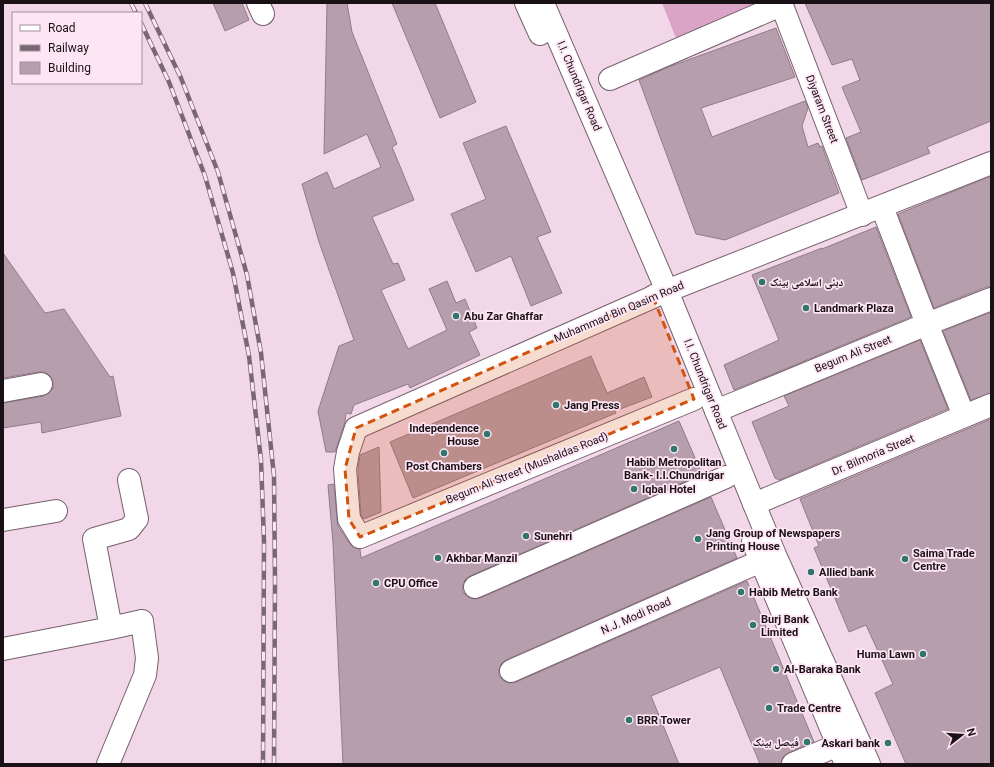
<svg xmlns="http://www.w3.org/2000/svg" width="994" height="767" font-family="Roboto,'Noto Naskh Arabic',sans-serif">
<rect width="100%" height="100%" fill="#f1d7e7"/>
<path fill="#daa4c6" d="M662,3H762L676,38Z"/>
<path fill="#b69eac" stroke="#927b89" d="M213,3H242L249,20L225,31Z
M327,3H347L352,32L397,144L392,147L414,200L372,217L393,264L398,263L405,280L381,290L408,349L447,330L429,289L447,281L456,303L465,299L477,328L469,332L480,355L410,388L408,384L354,405L351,414L346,413L345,422L335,452H326L318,411L339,346L354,340L319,242L302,184L327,172L334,189L381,167L367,134L324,154Z
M392,3H435L476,102L440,118Z
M805,3H991V121L927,147L930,153L862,180L846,138L861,132L842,87L860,80L852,59L832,65Z
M776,28L795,77L701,108L712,137L805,101L808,108L802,126L808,147L818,143L820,147L822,146L839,193L725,240L696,234L639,80L671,66Z
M506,126L551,232L537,237L562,293L531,306L511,256L476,272L451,214L486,199L463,143Z
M991,176V287H986L934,308L898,214Z
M876,227L911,317L734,390L724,365L779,340L752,275L822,248V249Z
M3,253L45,313L64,309L110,377L113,376L121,416L42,433L41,422L3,428V403L44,396L49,393L53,388V382L50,376L45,372H39L3,378Z
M991,312V393L971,400L943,331Z
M920,340L948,409L779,480L775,478L752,422L789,406L784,396Z
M591,356L607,393L644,377L652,397L615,411L616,413L413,498L390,442Z
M991,419V764H906L875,693L893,684L866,625L849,632L814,548L819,546L800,499Z
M679,421L702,474L470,576L465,580L463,586V592L468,597L474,599L480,598L711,497L737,558L506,660L501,664L499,670V676L504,681L510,683L516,682L747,581L814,742L788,753L783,757L781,764H760L720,667L651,696L679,764H343L333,543L328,485L334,484L337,520L338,526L350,544L354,548L360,549L361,558Z
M379,447L381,512L364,519L361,515L358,470L360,455Z"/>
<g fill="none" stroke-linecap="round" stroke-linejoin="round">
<defs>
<path id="minor" d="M258,3L263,14
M781,3L862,215
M610,79L781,5
M882,207L927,324L964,416
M653,297L356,428L348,452L345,469L349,519L360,537L694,399
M3,391L41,384
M716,411L927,324L991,299
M754,504L991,405
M3,520L56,511
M475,587L726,477
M3,649L111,628L94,539L129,529L137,519L129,480
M511,671L761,561
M108,764L145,675L147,658L142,621L111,628
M793,764L838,745"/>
<path id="major" d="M526,3L540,34
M543,3L667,291L775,555L869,764
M654,296L991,163
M753,542L846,764"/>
</defs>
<use href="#minor" stroke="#76606e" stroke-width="24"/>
<use href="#major" stroke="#76606e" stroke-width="24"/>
<use href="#minor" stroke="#fff" stroke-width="22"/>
<use href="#major" stroke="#fff" stroke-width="22"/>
<defs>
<path id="rail" d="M131,3L136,13
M145,3L181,78L218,172L247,275L261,353L274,476L275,581L274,764
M141,23L169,82L205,176L233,273L249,356L261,460L264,541L263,764"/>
</defs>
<use href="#rail" stroke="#796872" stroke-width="4.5"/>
<use href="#rail" stroke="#fee5f4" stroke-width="3" stroke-dasharray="9" stroke-linecap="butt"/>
</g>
<path fill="#d3520d" fill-opacity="0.2" stroke="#d3520d" stroke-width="3" stroke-dasharray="8 5" stroke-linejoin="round" d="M653,297L694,399L360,537L349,519L345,469L356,428Z"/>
<g fill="#2f766f" stroke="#fee5f4" stroke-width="1.5">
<circle cx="762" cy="282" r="4"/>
<circle cx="806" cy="308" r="4"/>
<circle cx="456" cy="316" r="4"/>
<circle cx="556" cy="405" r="4"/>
<circle cx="487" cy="434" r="4"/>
<circle cx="674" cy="449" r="4"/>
<circle cx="444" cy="453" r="4"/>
<circle cx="634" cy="489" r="4"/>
<circle cx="526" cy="536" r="4"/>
<circle cx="698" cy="539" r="4"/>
<circle cx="438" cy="558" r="4"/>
<circle cx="905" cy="559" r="4"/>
<circle cx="811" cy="572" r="4"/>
<circle cx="376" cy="583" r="4"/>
<circle cx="741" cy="592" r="4"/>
<circle cx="753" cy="625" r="4"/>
<circle cx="923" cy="654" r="4"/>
<circle cx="776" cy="669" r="4"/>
<circle cx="769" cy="708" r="4"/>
<circle cx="629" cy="720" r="4"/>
<circle cx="807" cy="742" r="4"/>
<circle cx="888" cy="743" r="4"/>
</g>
<g text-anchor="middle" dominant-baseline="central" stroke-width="3.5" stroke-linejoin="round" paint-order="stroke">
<g font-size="11" fill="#1a1117" stroke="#fee5f4">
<text transform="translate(579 86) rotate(67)">I.I. Chundrigar Road</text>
<text transform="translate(822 109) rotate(69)">Diyaram Street</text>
<text transform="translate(619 312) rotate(-23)">Muhammad Bin Qasim Road</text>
<text transform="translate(853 354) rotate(-22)">Begum Ali Street</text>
<text transform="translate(705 384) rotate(68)">I.I. Chundrigar Road</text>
<text transform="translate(873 455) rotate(-23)">Dr. Bilmoria Street</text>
<text transform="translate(527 468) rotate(-22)">Begum Ali Street (Mushaldas Road)</text>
<text transform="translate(636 616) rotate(-24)">N.J. Modi Road</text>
</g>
<g font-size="11" font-weight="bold" fill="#1a1117" stroke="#fee5f4" text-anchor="start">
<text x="770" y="282">دبئی اسلامی بینک</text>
<text x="814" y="308">Landmark Plaza</text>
<text x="464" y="316">Abu Zar Ghaffar</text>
<text x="564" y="405">Jang Press</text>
<text x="479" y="428" text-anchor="end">Independence<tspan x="479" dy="13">House</tspan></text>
<text x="674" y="462" text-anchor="middle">Habib Metropolitan<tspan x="674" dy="13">Bank- I.I.Chundrigar</tspan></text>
<text x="444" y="466" text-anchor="middle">Post Chambers</text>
<text x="642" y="489">Iqbal Hotel</text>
<text x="706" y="533">Jang Group of Newspapers<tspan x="706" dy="13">Printing House</tspan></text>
<text x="534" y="536">Sunehri</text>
<text x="913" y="553">Saima Trade<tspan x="913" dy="13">Centre</tspan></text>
<text x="446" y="558">Akhbar Manzil</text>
<text x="819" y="572">Allied bank</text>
<text x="384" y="583">CPU Office</text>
<text x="749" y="592">Habib Metro Bank</text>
<text x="761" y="619">Burj Bank<tspan x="761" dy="13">Limited</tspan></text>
<text x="915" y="654" text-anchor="end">Huma Lawn</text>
<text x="784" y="669">Al-Baraka Bank</text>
<text x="777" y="708">Trade Centre</text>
<text x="637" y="720">BRR Tower</text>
<text x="799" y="742" text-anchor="end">فیصل بینک</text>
<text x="880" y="743" text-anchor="end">Askari bank</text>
</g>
</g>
<rect width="994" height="767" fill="none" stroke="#1a1117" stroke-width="8"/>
<rect x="12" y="12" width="130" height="72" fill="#fee5f4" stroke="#a3909c"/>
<rect x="20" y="25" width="20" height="6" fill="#ffffff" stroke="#a3909c"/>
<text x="48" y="32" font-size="12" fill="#1a1117">Road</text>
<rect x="20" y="45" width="20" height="6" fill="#796872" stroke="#a3909c"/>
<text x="48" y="52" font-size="12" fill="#1a1117">Railway</text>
<rect x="20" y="62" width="20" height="12" fill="#b69eac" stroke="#a3909c"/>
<text x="48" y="72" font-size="12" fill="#1a1117">Building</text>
<g transform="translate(962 735) rotate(73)" stroke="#fee5f4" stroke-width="3" paint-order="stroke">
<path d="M0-3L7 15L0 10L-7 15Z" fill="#1a1117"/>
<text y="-6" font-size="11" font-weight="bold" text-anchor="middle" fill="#1a1117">N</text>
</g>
</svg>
